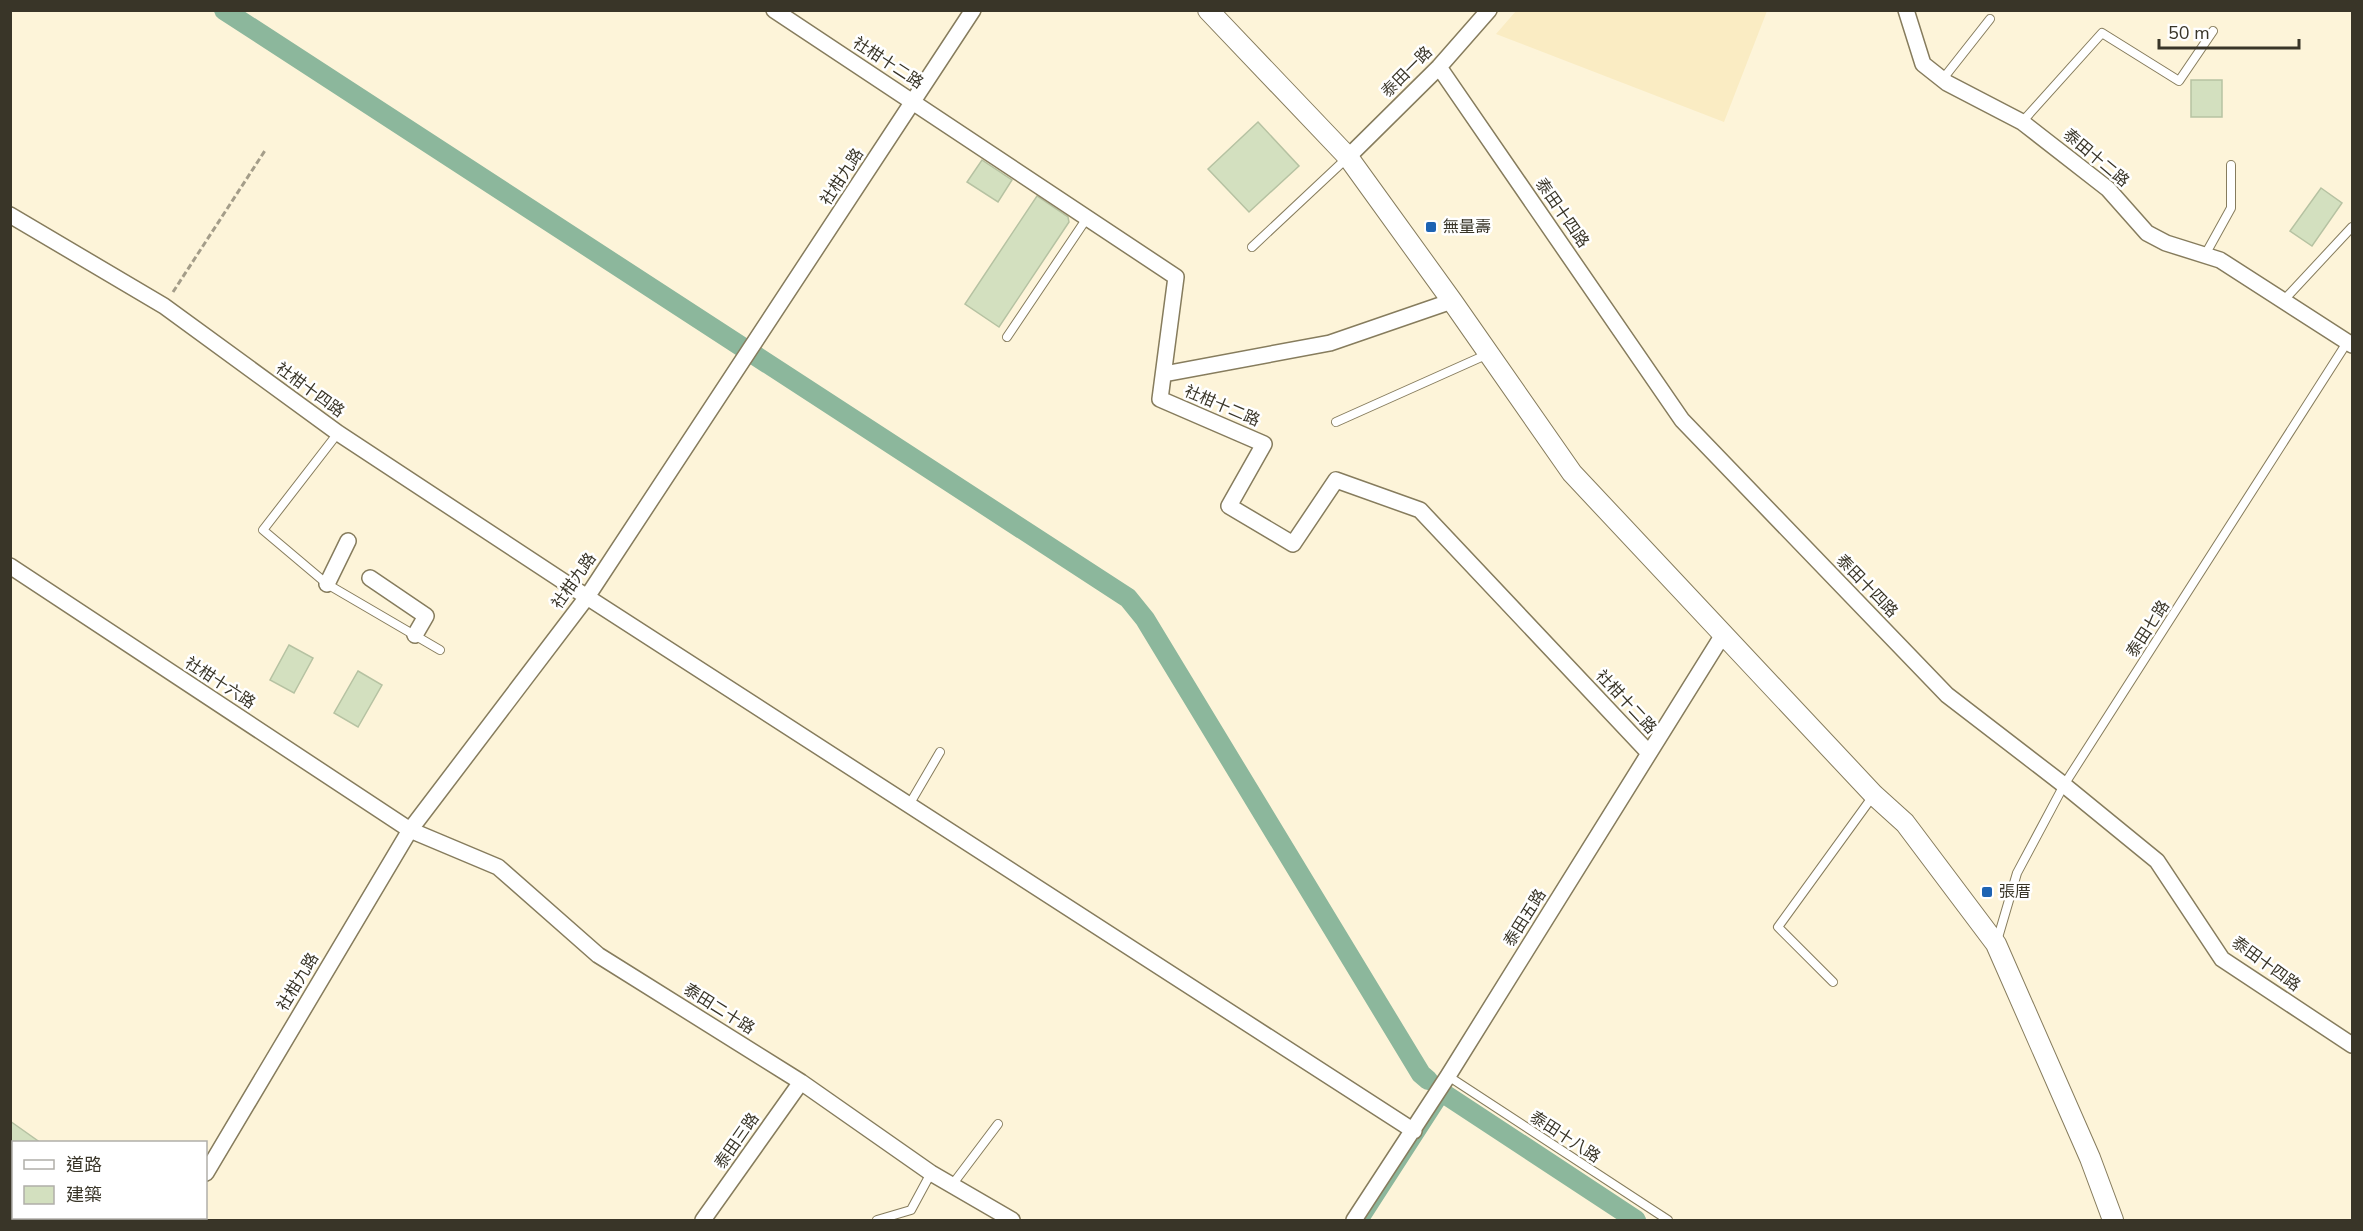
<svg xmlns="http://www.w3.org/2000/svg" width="2363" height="1231" font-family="'Nunito Sans','Noto Sans TC',sans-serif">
<rect width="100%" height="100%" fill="#fdf4d9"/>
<path fill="#faecc3" d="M1516,11V10L1767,11L1724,122L1496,34Z"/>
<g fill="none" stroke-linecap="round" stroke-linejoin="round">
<path stroke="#8cb79c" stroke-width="5" d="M1367,1220L1447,1096"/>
<path stroke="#8cb79c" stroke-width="20" d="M224,10L1128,598L1145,619L1421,1074L1428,1080
M1446,1095L1636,1220"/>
</g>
<path fill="#d3e0bf" stroke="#b6c2a2" stroke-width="1.5" d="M2191,80H2222V117H2191Z
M1258,122L1299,166L1249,212L1208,169Z
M982,160L1012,180L998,202L967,182Z
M2321,188L2342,203L2312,246L2290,231Z
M1037,196L1068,217L1069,222L999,327L965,304Z
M289,645L313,658L294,693L270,680Z
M358,671L382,685L358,727L334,713Z
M10,1121L41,1143H10Z"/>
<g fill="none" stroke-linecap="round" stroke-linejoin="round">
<defs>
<path id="service" d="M1942,80L1990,19
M2022,122L2102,33L2179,81L2213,31
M1252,247L1347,158
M2205,255L2231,208V165
M2284,300L2352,227
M1007,337L1087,218
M1336,422L1488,354
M338,433L263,530L327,584L440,650
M909,805L940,752
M1997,941L2017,873L2064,785L2348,341
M1833,982L1778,927L1873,796
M1448,1076L1668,1220
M952,1185L998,1124
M877,1220L911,1210L931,1173"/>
<path id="minor" d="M774,10L1176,277L1160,399L1264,444L1229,506L1293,544L1336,480L1420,510L1649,753
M1906,10L1923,64L1947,83L2022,122L2108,189L2147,233L2166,243L2220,260L2352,345
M1439,67L1682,420L1947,695L2064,785L2157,861L2222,959L2352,1045
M1348,157L1439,67L1489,10
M10,215L164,306L338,433L587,597L1414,1131
M1164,374L1330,343L1452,301
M10,566L410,830L498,867L598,955L801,1082L931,1173L1012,1220
M370,578L426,616L415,635
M327,584L348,541
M206,1173L410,830L587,597L973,10
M177,1220L179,1218
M703,1220L801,1082
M1354,1220L1448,1076L1724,633"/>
<path id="tertiary" d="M1208,10L1348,157L1452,301L1572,473L1874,795L1905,823L1996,944L2090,1158L2113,1220"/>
</defs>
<use href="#service" stroke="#867c5d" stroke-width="10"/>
<use href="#minor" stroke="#867c5d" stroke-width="18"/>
<use href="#tertiary" stroke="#867c5d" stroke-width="22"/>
<path stroke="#a49d89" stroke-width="3" stroke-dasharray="6 3" stroke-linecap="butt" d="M173,292L266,149"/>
<use href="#service" stroke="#fff" stroke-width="8"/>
<use href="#minor" stroke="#fff" stroke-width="15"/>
<use href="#tertiary" stroke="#fff" stroke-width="20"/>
</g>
<g fill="#1d63b3" stroke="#fff" stroke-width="2">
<rect x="1425" y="221" width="12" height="12" rx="3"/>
<rect x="1981" y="886" width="12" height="12" rx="3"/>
</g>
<g text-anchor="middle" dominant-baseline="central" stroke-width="5" stroke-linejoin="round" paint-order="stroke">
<g font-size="16" fill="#393528" stroke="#fff">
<text transform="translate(888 63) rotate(33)">社柑十二路</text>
<text transform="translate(1407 72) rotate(-45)">泰田一路</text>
<text transform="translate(2096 158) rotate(40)">泰田十二路</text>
<text transform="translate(842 177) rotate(-57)">社柑九路</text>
<text transform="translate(1562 213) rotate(55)">泰田十四路</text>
<text transform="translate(310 390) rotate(36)">社柑十四路</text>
<text transform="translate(1222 406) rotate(23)">社柑十二路</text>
<text transform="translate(574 581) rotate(-55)">社柑九路</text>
<text transform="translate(1867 586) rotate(46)">泰田十四路</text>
<text transform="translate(2148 629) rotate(-57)">泰田七路</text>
<text transform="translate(220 683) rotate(33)">社柑十六路</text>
<text transform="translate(1626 702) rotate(47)">社柑十二路</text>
<text transform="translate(1525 918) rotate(-58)">泰田五路</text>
<text transform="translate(2266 964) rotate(36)">泰田十四路</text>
<text transform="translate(298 982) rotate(-59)">社柑九路</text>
<text transform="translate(719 1009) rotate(32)">泰田二十路</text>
<text transform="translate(1565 1137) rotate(33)">泰田十八路</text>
<text transform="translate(737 1141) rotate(-55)">泰田三路</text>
</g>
<g font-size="16" fill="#393528" stroke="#fff" text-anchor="start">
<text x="1443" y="227">無量壽</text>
<text x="1999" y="892">張厝</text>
</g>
</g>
<rect width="2363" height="1231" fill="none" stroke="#393528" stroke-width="24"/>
<rect x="12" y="1141" width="195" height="78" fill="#ffffff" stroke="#b0aea9" stroke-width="1.5"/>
<rect x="24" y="1160" width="30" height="9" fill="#ffffff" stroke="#b0aea9" stroke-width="1.5"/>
<text x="66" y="1171" font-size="18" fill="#393528">道路</text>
<rect x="24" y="1186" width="30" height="18" fill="#d3e0bf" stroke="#b0aea9" stroke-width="1.5"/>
<text x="66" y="1201" font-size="18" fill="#393528">建築</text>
<path d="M2159 39v9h140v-9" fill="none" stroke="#393528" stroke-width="3"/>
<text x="2168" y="39" font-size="18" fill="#393528" stroke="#ffffff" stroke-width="4.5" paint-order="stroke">50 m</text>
</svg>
